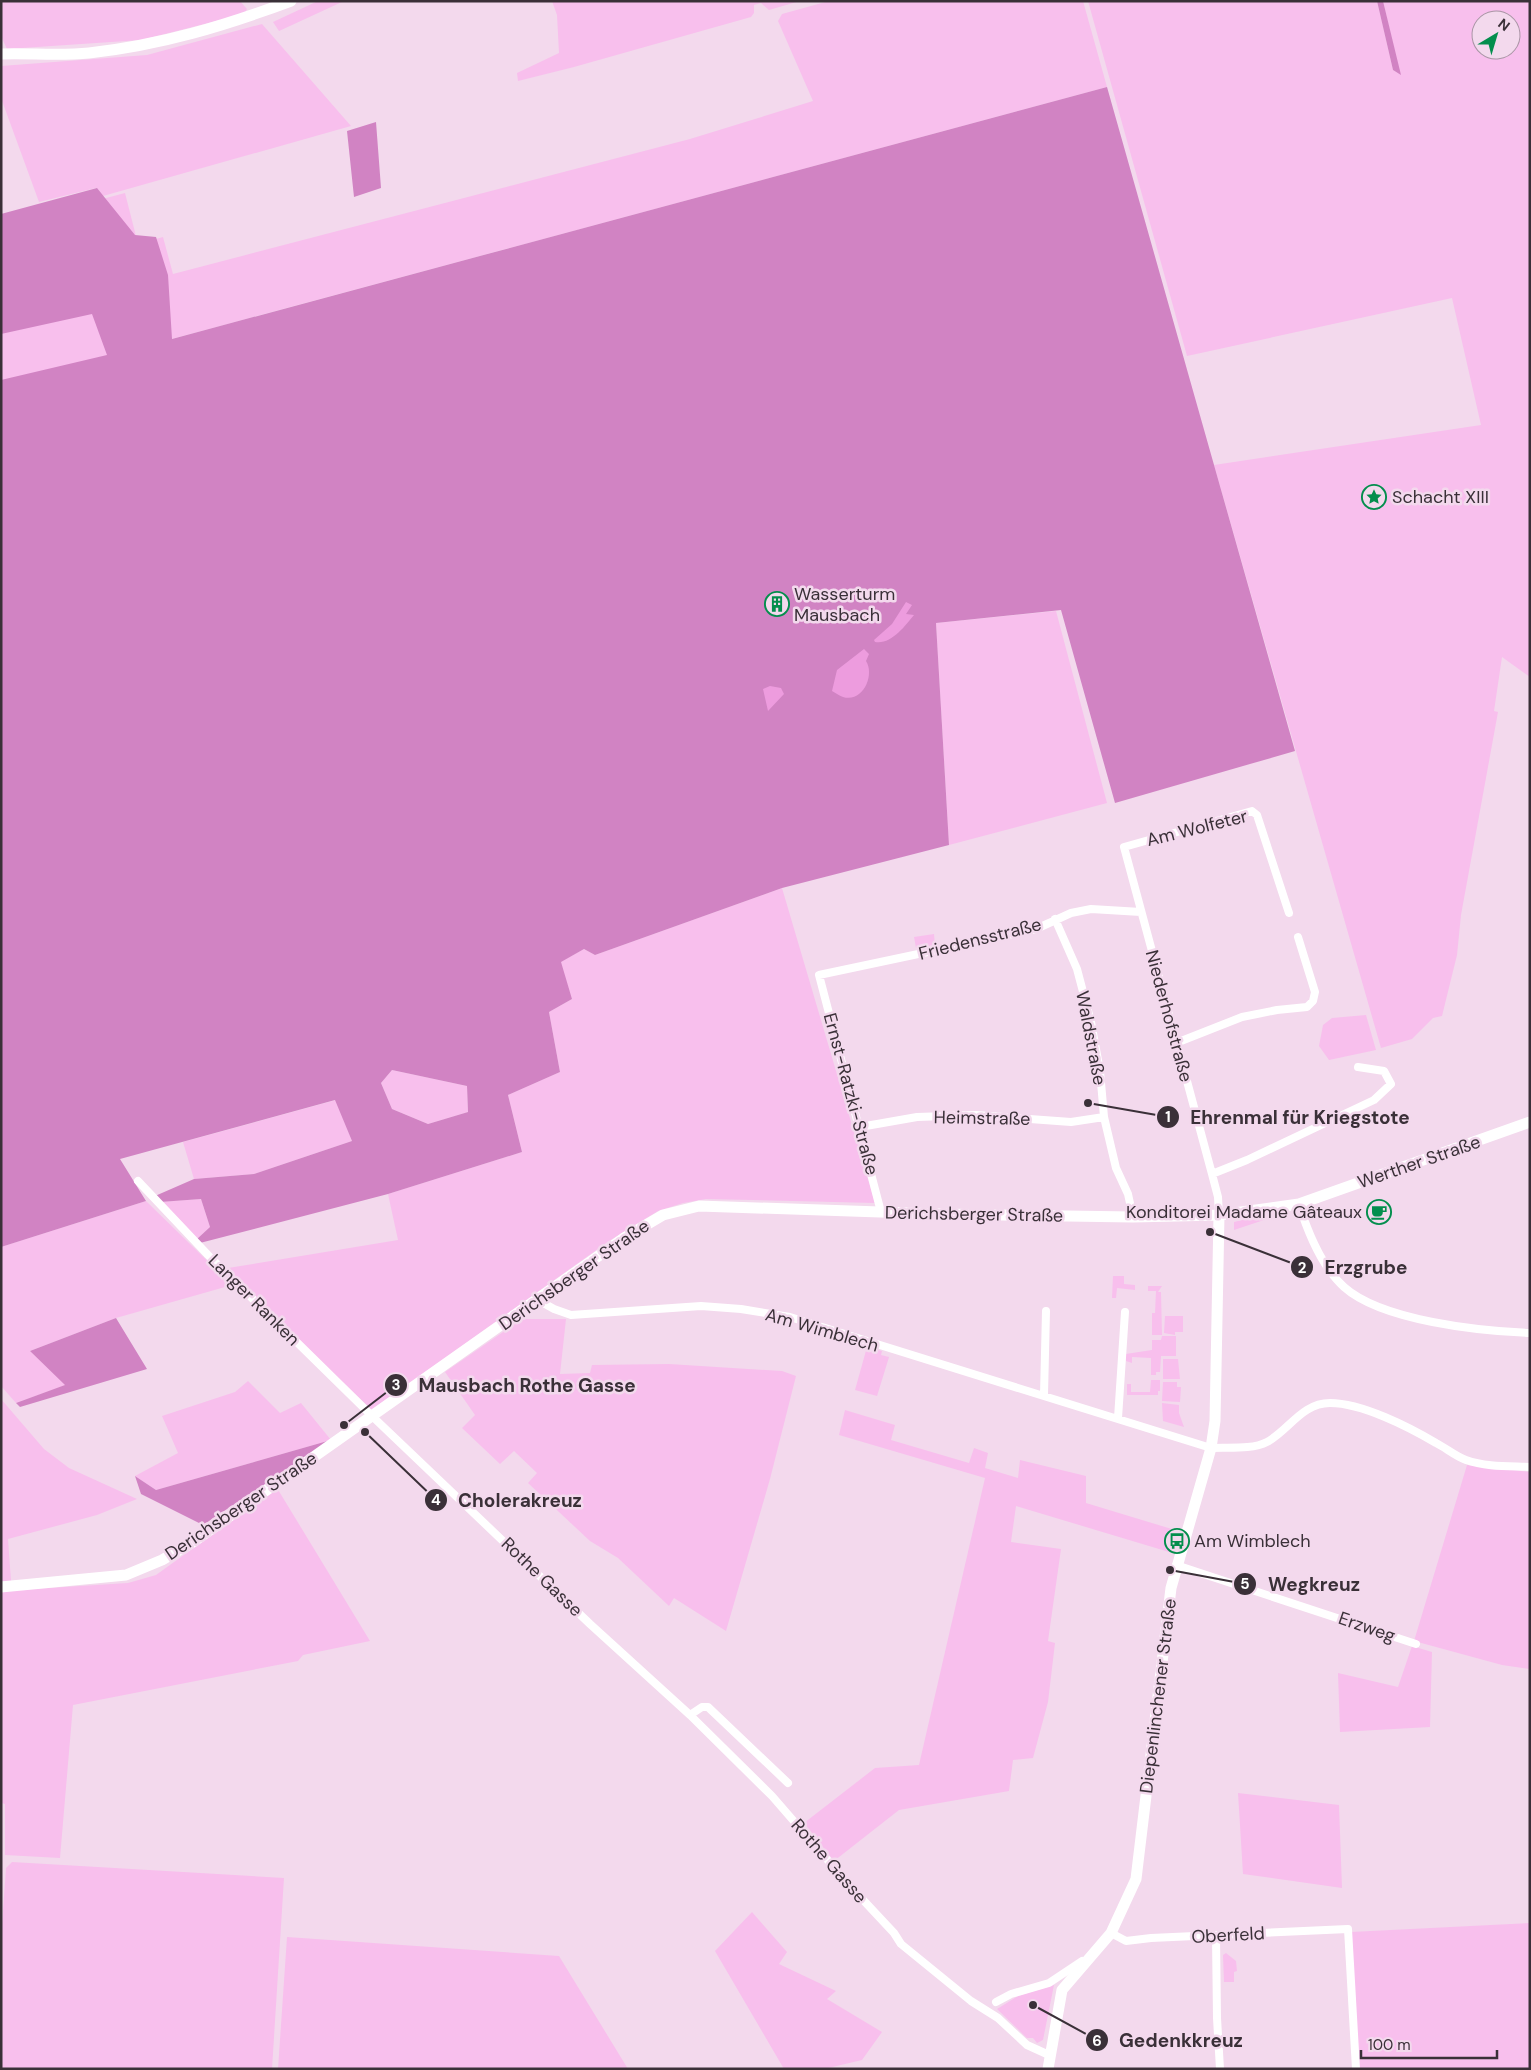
<svg xmlns="http://www.w3.org/2000/svg" width="1531" height="2070" font-family="'DM Sans',sans-serif">
<rect width="100%" height="100%" fill="#f3d9ed"/>
<path fill="#f8bfed" fill-rule="evenodd" d="M1,1H240L247,9L244,14L141,40L7,49L1,36Z
M318,1H344L279,31L273,22Z
M552,1H800L769,10L761,3L754,5V13L751,17L574,67L518,81L517,73L559,53L557,15Z
M829,1H1083L1107,87L1,385V226L125,193L138,244L163,237L173,274L690,139L813,101L778,21L782,14Z
M1088,1H1377L1393,70L1400,74L1383,1H1530V677L1502,657L1494,711L1498,712L1461,915L1457,955L1442,1016L1433,1018L1412,1039L1381,1048L1214,465L1481,425L1452,298L1187,356ZM1481,20H1511V50H1481Z
M262,24L351,126L103,196L96,188L39,202L1,98V66L147,55Z
M1056,611L1107,803L949,845L936,623Z
M782,888L875,1203L706,1199L683,1203L658,1211L609,1241L372,1410L222,1269L398,1240L388,1194L522,1152L508,1095L560,1072L549,1012L572,999L560,962L584,949L595,955Z
M934,934L935,945L916,948L914,937Z
M1366,1015L1376,1050L1329,1060L1319,1046L1323,1025L1332,1018Z
M392,1070L467,1086L468,1112L428,1124L392,1109L381,1083Z
M336,1100L352,1141L254,1174L194,1179L183,1142Z
M201,1199L210,1227L197,1239L160,1202Z
M146,1201L232,1285L116,1318L30,1351L66,1385L16,1403L1,1386V1247Z
M1263,1215L1264,1220L1234,1230V1222Z
M1113,1276H1124V1284L1135,1285V1290L1117,1288L1116,1298H1112Z
M1148,1286H1162L1158,1292H1161L1162,1335H1152V1313H1155L1156,1291H1148Z
M1165,1316H1183V1332H1175V1335L1164,1333Z
M522,1319H566L560,1374L590,1373L592,1365L669,1364L782,1371L796,1376L770,1479L726,1631L674,1598L669,1606L618,1558L590,1541L528,1483L537,1473L514,1451L500,1464L462,1428L475,1415L445,1372Z
M1162,1336H1176V1356H1161L1160,1372H1156V1375H1151V1358L1132,1357V1363L1126,1361V1354L1152,1350V1340H1161Z
M867,1347L882,1351L881,1355L889,1357L877,1396L855,1390Z
M1163,1359H1178L1180,1379H1163Z
M1151,1380H1160V1391H1158V1395H1127V1384H1131V1392H1150Z
M248,1381L280,1413L301,1403L331,1440L156,1490L135,1476L178,1453L162,1416L235,1392Z
M1163,1382H1177V1387H1181L1180,1402L1162,1401Z
M1,1399L44,1449L69,1468L137,1499L97,1515L8,1539L11,1581H1Z
M1162,1403L1179,1405V1413L1184,1427L1163,1421Z
M845,1410L895,1425L891,1440L969,1463L974,1448L988,1453L985,1468L1018,1478L1020,1460L1086,1476V1503L1175,1530L1169,1552L1016,1506L1011,1542L1061,1549L1048,1641L1055,1643L1048,1702L1033,1758L1013,1760L1009,1791L899,1810L834,1861L804,1823L875,1768L919,1765L985,1478L839,1435Z
M1467,1465L1530,1472V1669L1502,1665L1414,1641Z
M277,1488L370,1641L303,1655L298,1661L73,1705L60,1858L5,1855V1804L1,1803V1591L128,1583L156,1575Z
M1412,1646L1432,1652L1430,1727L1340,1732L1338,1673L1398,1687Z
M1238,1793L1339,1805L1342,1888L1243,1874Z
M12,1862L284,1878L272,2069H1V1939L6,1868Z
M752,1912L787,1952L779,1964L836,1991L827,1999L882,2032L862,2060L824,2069H784L715,1951Z
M1530,1923V2069H1359L1351,1932Z
M287,1937L559,1956L628,2069H278Z
M1226,1953L1236,1961L1237,1971L1234,1972V1982H1224L1223,1955Z
M1054,1985L1043,2040L1037,2043L1033,2038H1027L997,2009L1018,1996Z"/>
<path fill="#d183c3" fill-rule="evenodd" d="M1377,1H1383L1401,75L1393,70Z
M1107,87L1295,751L1115,803L1061,610L936,623L949,845L782,888L595,955L584,949L561,962L572,999L549,1012L560,1072L508,1095L522,1152L388,1194L196,1244L197,1239L210,1227L201,1199L160,1202L155,1196L194,1179L254,1174L352,1141L335,1100L120,1159L146,1201L1,1247V380L107,355L92,314L1,334V214L97,188L135,235L156,237L168,275L172,339ZM392,1070L467,1086L468,1112L428,1124L392,1109L381,1083Z
M376,122L381,188L354,197L347,131Z
M116,1318L147,1369L20,1407L16,1403L65,1385L30,1351Z
M331,1440L203,1525L141,1494L135,1476L156,1490Z"/>
<path fill="#ed9cde" d="M906,602L912,605L906,614L914,615C905,626 891,645 875,642L874,640L892,624Z
M864,649L869,654L866,661C875,675 863,703 843,697C840,696 836,693 832,691L837,670Z
M770,686L781,688L784,694L768,711L763,689Z"/>
<g fill="none" stroke-linecap="round" stroke-linejoin="round">
<path stroke="#fff" stroke-width="8" d="M1055,919L1077,969L1091,1022L1100,1071L1104,1117L1116,1168L1128,1194L1133,1217
M1176,1043L1242,1017L1277,1010L1307,1007L1313,1001L1315,992L1298,937
M860,1127L917,1117L976,1115L1071,1122L1104,1117
M1212,1174L1247,1160L1374,1100L1391,1084L1384,1071L1358,1067
M138,1181L208,1255L373,1417L590,1624L690,1715L772,1796L851,1887L894,1933L901,1944L971,2001L998,2018L1027,2045L1049,2055
M1299,1204C1308,1233 1321,1266 1344,1287C1382,1321 1480,1331 1530,1333
M881,1212L819,975L1036,929L1071,913L1091,909L1141,912
M1219,1215L1218,1197L1212,1174L1124,847L1252,811L1257,815L1289,913
M538,1300L554,1309L571,1315L701,1306L741,1309L790,1317L1211,1448C1227,1447 1252,1450 1267,1442C1289,1430 1302,1403 1330,1403C1362,1403 1409,1427 1436,1443C1446,1448 1455,1456 1466,1460C1486,1467 1509,1466 1530,1467
M1044,1395L1046,1311
M1118,1418L1125,1312
M1176,1565L1416,1644
M690,1715L702,1707H708L788,1783
M1111,1933L1126,1941L1151,1938L1348,1929L1356,2069
M1216,1936L1217,2018L1220,2069
M996,2002L1011,1994L1049,1983L1082,1961"/>
<path stroke="#fff" stroke-width="11" d="M1,54C30,53 60,56 89,53C161,45 224,26 291,1
M1,1587L126,1575L162,1560L193,1542L624,1238L663,1215L699,1206L939,1214L1133,1217L1219,1215L1299,1204L1530,1122
M1048,2069L1062,1990L1111,1933L1136,1879L1171,1588L1211,1448L1215,1421L1219,1215"/>
</g>
<defs>
<symbol id="sight-ring" viewBox="-11 -11 22 22"><circle r="9.5" fill="#f3d9ed" stroke="#038e4d" stroke-width="1.5"/><path d="M0-6L1.8-2.2L6-1.7L2.9 1.2L3.7 5.4L0 3.3L-3.7 5.4L-2.9 1.2L-6-1.7L-1.8-2.2Z" fill="#038e4d"/></symbol>
<symbol id="building-ring" viewBox="-11 -11 22 22"><circle r="9.5" fill="#f3d9ed" stroke="#038e4d" stroke-width="1.5"/><path d="M-4-6H4V6H1V3H-1V6H-4ZM-2.5-4.3h1.7v1.8h-1.7ZM.8-4.3h1.7v1.8H.8ZM-2.5-1h1.7V.8h-1.7ZM.8-1h1.7V.8H.8Z" fill="#038e4d"/></symbol>
<symbol id="cafe-ring" viewBox="-11 -11 22 22"><circle r="9.5" fill="#f3d9ed" stroke="#038e4d" stroke-width="1.5"/><path d="M-5.5-4.5H6V0H3Q3 3.5 0 3.5H-2.5Q-5.5 3.5-5.5 0ZM3-3.2v2h1.7v-2ZM-6 4.5H4V6H-6Z" fill="#038e4d"/></symbol>
<symbol id="bus-ring" viewBox="-11 -11 22 22"><circle r="9.5" fill="#f3d9ed" stroke="#038e4d" stroke-width="1.5"/><path d="M-5-6H5V4H4V6H2V4H-2V6H-4V4H-5ZM-3.5-4V0h7V-4ZM-3.5 1.2v1.5H-2V1.2ZM2 1.2v1.5H3.5V1.2Z" fill="#038e4d"/></symbol>
</defs>
<g fill-rule="evenodd">
<use href="#sight-ring" x="1360" y="483" width="28" height="28"/>
<use href="#building-ring" x="763" y="590" width="28" height="28"/>
<use href="#cafe-ring" x="1365" y="1198" width="28" height="28"/>
<use href="#bus-ring" x="1163" y="1527" width="28" height="28"/>
</g>
<g text-anchor="middle" dominant-baseline="central" stroke-width="5" stroke-linejoin="round" paint-order="stroke">
<g font-size="18" fill="#3a3038" stroke="#f3d9ed" text-anchor="start">
<text x="1392" y="497">Schacht XIII</text>
<text x="794" y="594">Wasserturm<tspan x="794" dy="21">Mausbach</tspan></text>
<text x="1362" y="1212" text-anchor="end">Konditorei Madame Gâteaux</text>
<text x="1194" y="1541">Am Wimblech</text>
</g>
<g font-size="18" fill="#3a3038" stroke="#f3d9ed">
<text transform="translate(1197 828) rotate(-14)">Am Wolfeter</text>
<text transform="translate(980 939) rotate(-14)">Friedensstraße</text>
<text transform="translate(1169 1016) rotate(75)">Niederhofstraße</text>
<text transform="translate(1091 1038) rotate(79)">Waldstraße</text>
<text transform="translate(851 1094) rotate(75)">Ernst-Ratzki-Straße</text>
<text transform="translate(982 1118) rotate(1)">Heimstraße</text>
<text transform="translate(1419 1162) rotate(-19)">Werther Straße</text>
<text transform="translate(974 1214) rotate(1)">Derichsberger Straße</text>
<text transform="translate(574 1275) rotate(-35)">Derichsberger Straße</text>
<text transform="translate(254 1300) rotate(45)">Langer Ranken</text>
<text transform="translate(822 1330) rotate(16)">Am Wimblech</text>
<text transform="translate(241 1506) rotate(-34)">Derichsberger Straße</text>
<text transform="translate(542 1577) rotate(44)">Rothe Gasse</text>
<text transform="translate(1367 1627) rotate(19)">Erzweg</text>
<text transform="translate(1158 1696) rotate(-83)">Diepenlinchener Straße</text>
<text transform="translate(829 1861) rotate(49)">Rothe Gasse</text>
<text transform="translate(1228 1935) rotate(-3)">Oberfeld</text>
</g>
</g>
<path fill="none" stroke="#3a3038" stroke-width="2" d="M1088 1103L1168 1117M1210 1232L1302 1267M344 1425L396 1385M365 1432L436 1500M1170 1570L1245 1584M1033 2005L1097 2040"/>
<g fill="#3a3038" stroke="#f3d9ed" stroke-width="2">
<circle cx="1088" cy="1103" r="5"/>
<circle cx="1210" cy="1232" r="5"/>
<circle cx="344" cy="1425" r="5"/>
<circle cx="365" cy="1432" r="5"/>
<circle cx="1170" cy="1570" r="5"/>
<circle cx="1033" cy="2005" r="5"/>
<circle cx="1168" cy="1117" r="12"/>
<circle cx="1302" cy="1267" r="12"/>
<circle cx="396" cy="1385" r="12"/>
<circle cx="436" cy="1500" r="12"/>
<circle cx="1245" cy="1584" r="12"/>
<circle cx="1097" cy="2040" r="12"/>
</g>
<g font-size="15" text-anchor="middle" font-weight="bold" fill="#fff">
<text x="1168" y="1122">1</text>
<text x="1302" y="1273">2</text>
<text x="396" y="1390">3</text>
<text x="436" y="1505">4</text>
<text x="1245" y="1589">5</text>
<text x="1097" y="2046">6</text>
</g>
<g font-size="19" text-anchor="middle" font-weight="bold" fill="#3a3038" stroke="#f3d9ed" stroke-width="5" stroke-linejoin="round" paint-order="stroke">
<text x="1300" y="1124">Ehrenmal für Kriegstote</text>
<text x="1366" y="1274">Erzgrube</text>
<text x="527" y="1392">Mausbach Rothe Gasse</text>
<text x="520" y="1507">Cholerakreuz</text>
<text x="1314" y="1591">Wegkreuz</text>
<text x="1181" y="2047">Gedenkkreuz</text>
</g>
<rect width="1531" height="2070" fill="none" stroke="#3a3038" stroke-width="5"/>
<g transform="translate(1496 35) rotate(38)"><circle r="24" fill="#f3d9ed" stroke="#a995a5"/>
<path d="M0-4L9 19L0 12L-9 19Z" fill="#038e4d"/>
<text y="-8" font-size="14" font-weight="bold" text-anchor="middle" fill="#3a3038">N</text>
</g>
<path d="M1361 2050v8h136v-8" fill="none" stroke="#3a3038" stroke-width="2.5"/>
<text x="1368" y="2050" font-size="15" fill="#3a3038" stroke="#f3d9ed" stroke-width="4" paint-order="stroke">100 m</text>
</svg>
